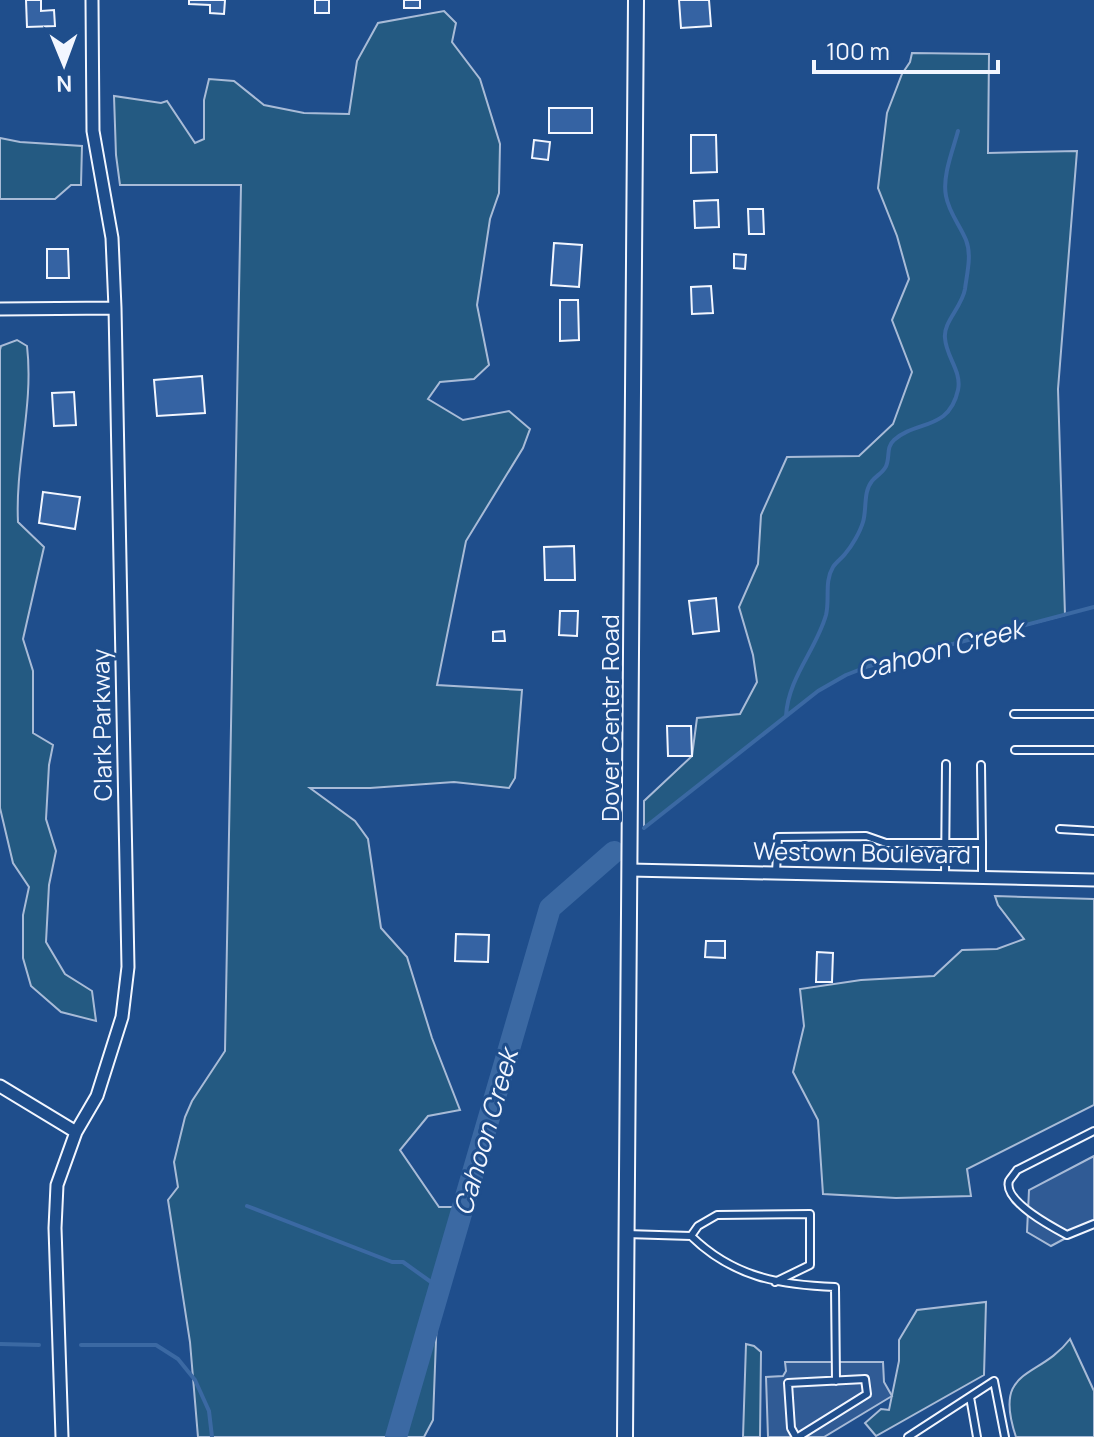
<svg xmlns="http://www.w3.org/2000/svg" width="1094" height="1437" font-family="Manrope,sans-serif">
<rect width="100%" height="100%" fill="#1f4e8c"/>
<path fill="#245a82" stroke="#a8bbd7" stroke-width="2" d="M444,11L456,23L452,42L480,79L500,144L499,193L490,219L477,305L489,365L474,379L440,382L428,399L463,420L509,411L530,429L523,448L466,541L437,685L522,690L515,778L509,788L454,782L370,788H310L355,821L368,839L381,928L407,957L432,1038L460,1110L428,1116L400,1150L439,1207H461L438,1287L433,1420L424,1437H198L190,1342L168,1200L178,1187L174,1162L185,1117L192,1101L225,1051L241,185H120L116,155L114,96L161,103L167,101L195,143L204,139V100L209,79L234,81L264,105L304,113L349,114L357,61L378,23Z
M912,53L989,54L988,153L1077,151L1058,389L1065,615L869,666L846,675L818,691L644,828V801L692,756L697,718L740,714L757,682L753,655L739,607L758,564L761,515L787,457L859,456L893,424L912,372L892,320L909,279L897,236L878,188L887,113L902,74L910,62Z
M0,138L20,142L82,146L81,185H71L55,199H0Z
M17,340L27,346C34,405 15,463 18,522L44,547L23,639L33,671V733L53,745L49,765L46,819L56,851L49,885L46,942L65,974L92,991L96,1021L61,1012L31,986L23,958V915L29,887L13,863L0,808V350L1,346Z
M995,896L1094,899V1105L967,1169L971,1196L896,1198L823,1194L818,1120L793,1072L804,1026L800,989L861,980L934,976L962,950L997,949L1024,939L998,905Z
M986,1302L984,1375L876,1436L865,1423L881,1409L889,1410L899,1361V1340L917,1310Z
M1070,1339L1094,1391V1437H1016C992,1366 1039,1380 1070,1339Z
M746,1344L754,1346L761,1352L760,1437H743Z"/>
<path fill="#305b95" stroke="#a8bbd7" stroke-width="2" d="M1094,1156V1223L1051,1246L1027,1232L1029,1190Z
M785,1362H883L884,1382L892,1396L824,1437H768L766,1377L783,1376L786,1371Z"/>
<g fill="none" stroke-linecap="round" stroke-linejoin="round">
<path stroke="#3b69a3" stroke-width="4" d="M786,716C788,678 816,650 826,615C830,599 824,582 833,567C836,562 842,558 845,554C852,546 860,532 863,522C867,509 863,492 872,481C876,476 882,473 885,468C891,459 885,448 894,440C916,420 949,431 958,390C962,371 946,357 945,338C943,322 962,307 965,289C967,273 972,255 966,240C960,225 949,213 946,196C942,176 953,150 958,131
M644,828L818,691L846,675L869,666L1094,607
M247,1206L392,1262H403L438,1287
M0,1344L39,1345
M81,1345H156L178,1359L195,1380L209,1411L212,1437"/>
<path stroke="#3b69a3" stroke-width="22" d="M396,1437L550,908L614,852"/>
</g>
<path fill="#3563a3" stroke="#f2f6ff" stroke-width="2" d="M26,0H41V11L54,10L55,26L27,27Z
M189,0H225L224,14L210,13V5L189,4Z
M315,0H329V13H315Z
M404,0H420V8H404Z
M679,0H709L711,26L681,28Z
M549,108H592V133H549Z
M691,135H716L717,172L691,173Z
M534,140L550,142L548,160L532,158Z
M718,200L719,227L695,228L694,201Z
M748,209H763L764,234H749Z
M554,243L582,245L579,287L551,285Z
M47,249H68L69,278H47Z
M734,254L746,255L745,269L734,268Z
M711,286L713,313L692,314L691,287Z
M560,300H578L579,340L560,341Z
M202,376L205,413L157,416L154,380Z
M74,392L76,425L54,426L52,393Z
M43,492L80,497L75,529L39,523Z
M574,546L575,580H545L544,547Z
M716,598L719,631L693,634L689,601Z
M560,611H578L577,636L559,635Z
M504,631L505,641H493V632Z
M667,726H691L692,756H668Z
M456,934L489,935L488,962L455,961Z
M706,941H725V958L705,957Z
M817,952L833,953L832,982H816Z"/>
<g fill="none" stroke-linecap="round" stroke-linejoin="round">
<defs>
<path id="service" d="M1014,714H1094
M1015,750H1094
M981,765L982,843
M1060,829L1094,831
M776,872L778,837L866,836L886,843H982V877
M945,876L946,764
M1094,1131L1017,1170C1016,1172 1010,1179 1009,1181C1003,1201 1052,1227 1067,1235L1094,1224
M626,1234L691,1236C733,1277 779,1285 835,1287L836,1381
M691,1236L698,1226L717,1215L810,1214V1265L775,1282
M970,1397L977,1437
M796,1437L791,1428L788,1383L865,1379L867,1394L798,1437
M908,1437L994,1381L1005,1437"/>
<path id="minor" d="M0,309L115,308
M630,870L1094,880
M0,1086L76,1132
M62,1437L55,1228L57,1185L76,1132L97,1096L122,1017L128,967L115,308L112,238L93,131L92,0"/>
<path id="tertiary" d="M625,1437L636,0"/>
</defs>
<use href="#service" stroke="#f2f6ff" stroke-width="10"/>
<use href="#minor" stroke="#f2f6ff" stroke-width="15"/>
<use href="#tertiary" stroke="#f2f6ff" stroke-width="18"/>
<use href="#service" stroke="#1f4e8c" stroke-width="6"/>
<use href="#minor" stroke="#1f4e8c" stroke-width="11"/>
<use href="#tertiary" stroke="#1f4e8c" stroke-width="14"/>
</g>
<g text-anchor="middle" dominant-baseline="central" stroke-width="6" stroke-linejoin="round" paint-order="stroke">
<g font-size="24" fill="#f2f6ff" stroke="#1f4e8c">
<text transform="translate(609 718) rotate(-90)">Dover Center Road</text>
<text transform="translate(101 725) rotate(-91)">Clark Parkway</text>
<text transform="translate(862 852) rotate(1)">Westown Boulevard</text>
</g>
<g font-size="26" font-style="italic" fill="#f2f6ff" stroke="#1f4e8c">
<text transform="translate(940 649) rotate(-15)">Cahoon Creek</text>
<text transform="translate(485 1132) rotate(-74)">Cahoon Creek</text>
</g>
</g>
<g transform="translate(64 64) rotate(179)" stroke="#1f4e8c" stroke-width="6" paint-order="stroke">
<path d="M0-6L14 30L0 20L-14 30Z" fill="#f2f6ff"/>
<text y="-12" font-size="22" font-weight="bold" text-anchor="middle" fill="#f2f6ff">N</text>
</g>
<path d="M814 60v12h184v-12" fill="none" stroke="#f2f6ff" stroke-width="4"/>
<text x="826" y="60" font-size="24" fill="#f2f6ff" stroke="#1f4e8c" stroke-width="6" paint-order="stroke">100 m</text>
</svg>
